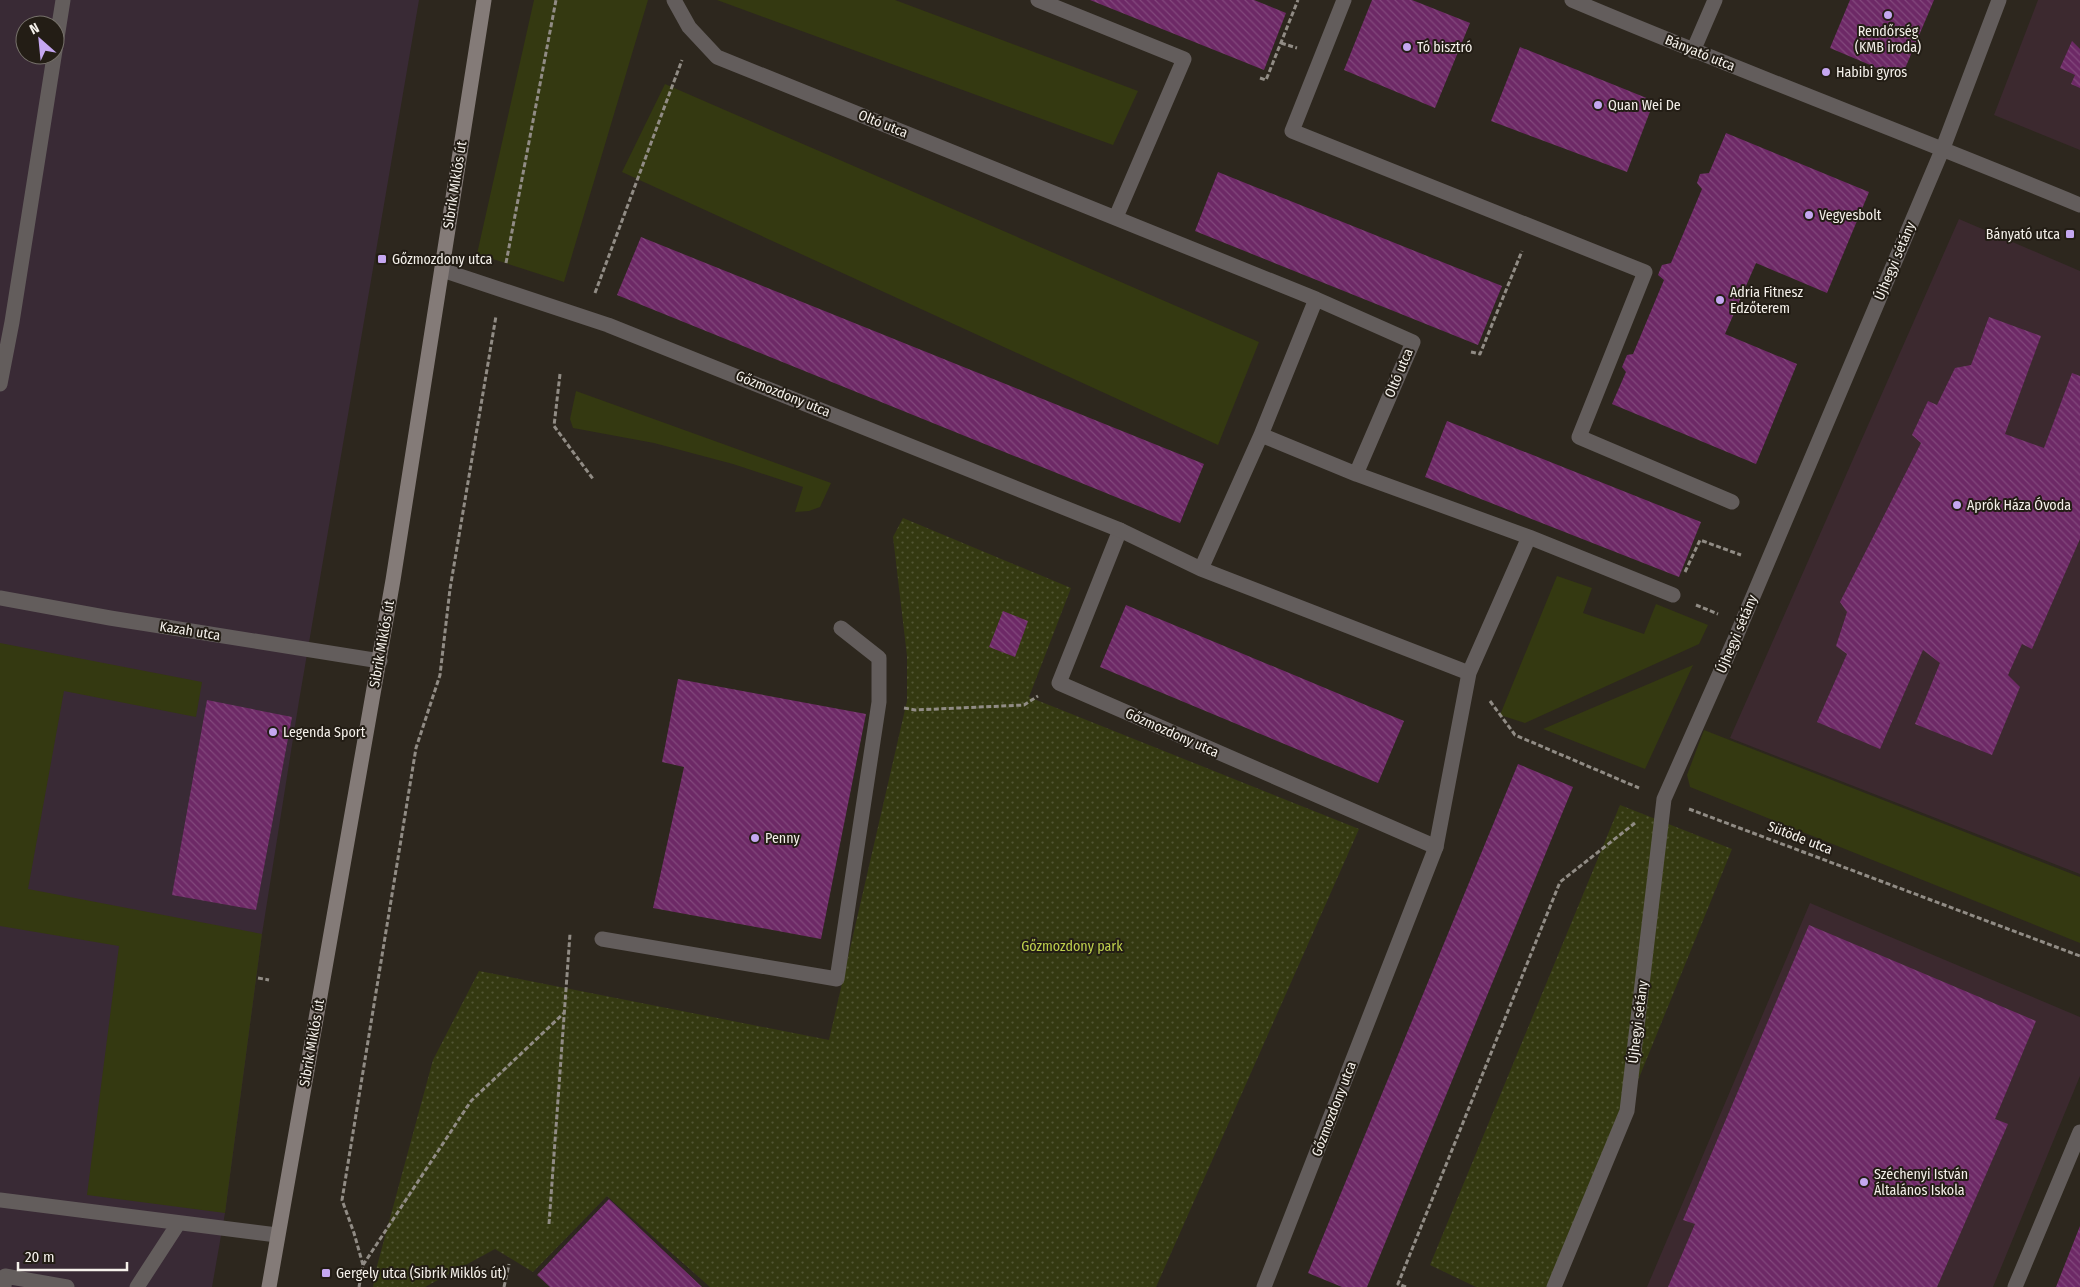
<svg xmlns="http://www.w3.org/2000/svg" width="2080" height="1287" font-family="'Fira Sans Condensed',sans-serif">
<defs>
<pattern id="park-dots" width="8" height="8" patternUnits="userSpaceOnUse" patternTransform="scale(1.25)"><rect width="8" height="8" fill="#343911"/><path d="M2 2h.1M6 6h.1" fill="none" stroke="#525634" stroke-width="1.8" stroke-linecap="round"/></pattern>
<pattern id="building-back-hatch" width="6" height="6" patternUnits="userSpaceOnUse" patternTransform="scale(1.25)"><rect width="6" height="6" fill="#6d2966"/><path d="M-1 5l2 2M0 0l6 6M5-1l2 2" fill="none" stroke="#82487c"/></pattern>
</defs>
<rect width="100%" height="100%" fill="#2d271e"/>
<path fill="#392a35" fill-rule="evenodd" d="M0,0H419L299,701L262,934L225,1213L212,1287H0ZM25,25H55V55H25Z"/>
<path fill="#3c292f" d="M2038,0H2080V150L1994,115Z
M1959,219L2080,271V874L1730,738Z
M1810,903L2080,1017V1076L1993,1287H1647Z"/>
<path fill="#343911" d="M534,0H648L564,282L477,254Z
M717,0H895L1138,91L1113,145Z
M665,84L1259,342L1218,445L622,172Z
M576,391L831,483L820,507L809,511L795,512L803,487L733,464L654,443L573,428L570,419Z
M1557,576L1592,588L1583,613L1644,634L1656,604L1708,625L1699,644L1525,723L1500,715Z
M0,643L202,682L196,717L64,691L28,889L262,934L225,1213L87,1195L119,946L0,926Z
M1693,665L1645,769L1543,729Z
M1704,730L2080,877V943L1690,787L1687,775Z"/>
<path fill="url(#park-dots)" d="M903,518L1071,588L1029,697L1359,829L1156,1287H710L607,1196L533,1272L495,1249L425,1287H373L377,1266L433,1060L479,971L829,1040L907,701V656L893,537Z
M1620,805L1732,849L1554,1287H1476L1430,1265Z"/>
<path fill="url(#building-back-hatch)" d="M1090,0H1254L1286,13L1264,70Z
M1372,0H1412L1470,23L1435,108L1344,70Z
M1850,0H1934L1901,78L1830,48Z
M2072,41L2080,49V88L2071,84L2075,75L2060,68Z
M1520,47L1654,101L1627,172L1491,121Z
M1726,133L1869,192L1827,293L1756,263L1725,334L1797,364L1756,464L1612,404L1626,372L1622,367L1627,355L1633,354L1664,280L1658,275L1662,265L1671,263L1702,189L1697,183L1700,174L1709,173Z
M1218,172L1502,286L1478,345L1195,231Z
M641,237L1204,464L1180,523L617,295Z
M1989,317L2041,336L2005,434L2044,448L2072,373L2080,376V539L2032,649L2022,644L2008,675L2020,687L1992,755L1915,724L1940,663L1923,650L1880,749L1817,722L1847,654L1836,646L1847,612L1840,602L1921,443L1912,435L1928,401L1937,405L1955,368L1971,365Z
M1447,421L1701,522L1679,577L1425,477Z
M1126,605L1404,721L1378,783L1100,667Z
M1003,611L1028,621L1015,657L989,647Z
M678,679L866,714L821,939L653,908L684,767L662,762Z
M207,700L292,717L256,910L172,895Z
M1518,764L1573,787L1367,1287H1342L1308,1273Z
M1809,925L2036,1021L1995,1119L2008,1124L1937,1287H1668L1695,1224L1683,1220Z
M609,1199L702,1287H550L537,1275Z
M2080,1226V1287H2056Z"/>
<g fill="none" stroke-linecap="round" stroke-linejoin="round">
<path stroke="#918c85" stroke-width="3" stroke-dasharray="5 2.5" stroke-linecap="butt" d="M1281,43L1297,48
M1260,78L1266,80L1298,0
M506,263L556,0
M595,293L682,60
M1471,352L1480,354L1522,251
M560,374L554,426L593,479
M1685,572L1700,540L1741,555
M1696,605L1718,614
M1490,701L1515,735L1639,788
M904,708L915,710L1024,705L1038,696
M1689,809L2080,956
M258,978L269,980
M549,1224L570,934
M363,1265L471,1101L564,1013
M359,1287L363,1265L354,1233L342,1200L416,748L440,675L450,589L496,316
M504,1287L509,1264
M1406,1287L1398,1284L1560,882L1635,823"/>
<path stroke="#635d5c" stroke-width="15" d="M1344,0L1292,131L1645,272L1579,437L1732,502
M1693,51L1715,0
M0,384L12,322L63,0
M1120,530L1059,683L1436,847
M602,939L837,979L879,702V658L841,628
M0,1200L277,1235
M4,1287L5,1276L67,1287
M137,1287L178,1224
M2015,1287L2080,1132"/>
<path stroke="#635d5c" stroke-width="15" d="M674,0L689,27L717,57L1316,299L1261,435L1201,569
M1038,0L1184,59L1116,217
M1572,0C1740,71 1911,135 2080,205
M442,270L608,325L1120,530L1201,569L1469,673
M1316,299L1413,342L1356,474
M1261,435L1356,474L1529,537L1469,673L1436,847L1264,1287
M1529,537L1673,595
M0,598L110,618L380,661
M1554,1287L1627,1111L1664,799L1735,639L1943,148L1999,0"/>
<path stroke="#847b78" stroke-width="15" d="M269,1287L393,580L484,0"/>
</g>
<g fill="#c5a7f1" stroke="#231d15" stroke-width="2">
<circle cx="1888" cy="15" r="5"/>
<circle cx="1407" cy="47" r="5"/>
<circle cx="1826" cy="72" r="5"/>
<circle cx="1598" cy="105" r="5"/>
<circle cx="1809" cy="215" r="5"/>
<rect x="2065" y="229" width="10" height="10" rx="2.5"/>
<rect x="377" y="254" width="10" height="10" rx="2.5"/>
<circle cx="1720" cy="300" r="5"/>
<circle cx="1957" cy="505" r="5"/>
<circle cx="273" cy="732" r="5"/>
<circle cx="755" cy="838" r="5"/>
<circle cx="1864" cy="1182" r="5"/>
<rect x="321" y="1268" width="10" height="10" rx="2.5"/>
</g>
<g text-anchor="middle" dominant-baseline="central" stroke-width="4" stroke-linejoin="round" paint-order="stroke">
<g font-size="14" fill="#f5f1eb" stroke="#231d15" text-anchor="start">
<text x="1888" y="31" text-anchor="middle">Rendőrség<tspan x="1888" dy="16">(KMB iroda)</tspan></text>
<text x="1417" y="47">Tó bisztró</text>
<text x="1836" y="72">Habibi gyros</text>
<text x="1608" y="105">Quan Wei De</text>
<text x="1819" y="215">Vegyesbolt</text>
<text x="2060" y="234" text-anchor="end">Bányató utca</text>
<text x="392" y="259">Gőzmozdony utca</text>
<text x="1730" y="292">Adria Fitnesz<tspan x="1730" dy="16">Edzőterem</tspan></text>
<text x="1967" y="505">Aprók Háza Óvoda</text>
<text x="283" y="732">Legenda Sport</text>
<text x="765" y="838">Penny</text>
<text x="1874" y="1174">Széchenyi István<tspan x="1874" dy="16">Általános Iskola</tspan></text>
<text x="336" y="1273">Gergely utca (Sibrik Miklós út)</text>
</g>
<g font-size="14" fill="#f5f1eb" stroke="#231d15">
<text transform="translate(1700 53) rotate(22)">Bányató utca</text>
<text transform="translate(883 124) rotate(22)">Oltó utca</text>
<text transform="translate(455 185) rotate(-81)">Sibrik Miklós út</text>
<text transform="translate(1895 261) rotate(-67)">Újhegyi sétány</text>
<text transform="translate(1399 373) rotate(-67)">Oltó utca</text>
<text transform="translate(783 394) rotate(22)">Gőzmozdony utca</text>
<text transform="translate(190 631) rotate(9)">Kazah utca</text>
<text transform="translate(1737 634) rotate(-67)">Újhegyi sétány</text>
<text transform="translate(382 644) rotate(-80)">Sibrik Miklós út</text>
<text transform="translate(1172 733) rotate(24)">Gőzmozdony utca</text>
<text transform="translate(1800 838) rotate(21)">Sütöde utca</text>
<text transform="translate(1638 1022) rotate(-83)">Újhegyi sétány</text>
<text transform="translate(312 1043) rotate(-80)">Sibrik Miklós út</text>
<text transform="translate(1334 1109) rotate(-69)">Gőzmozdony utca</text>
</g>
<g font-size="14" fill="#bfd14d" stroke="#231d15">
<text x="1072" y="946">Gőzmozdony park</text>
</g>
</g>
<g transform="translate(40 40) rotate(333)"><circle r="24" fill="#231d15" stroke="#77726b"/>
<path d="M0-4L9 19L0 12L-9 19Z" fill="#c5a7f1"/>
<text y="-8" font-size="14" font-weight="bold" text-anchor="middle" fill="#f5f1eb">N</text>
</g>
<path d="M18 1262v8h109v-8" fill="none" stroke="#f5f1eb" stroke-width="2.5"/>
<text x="25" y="1262" font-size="15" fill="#f5f1eb" stroke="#231d15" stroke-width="4" paint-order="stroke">20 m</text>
</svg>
